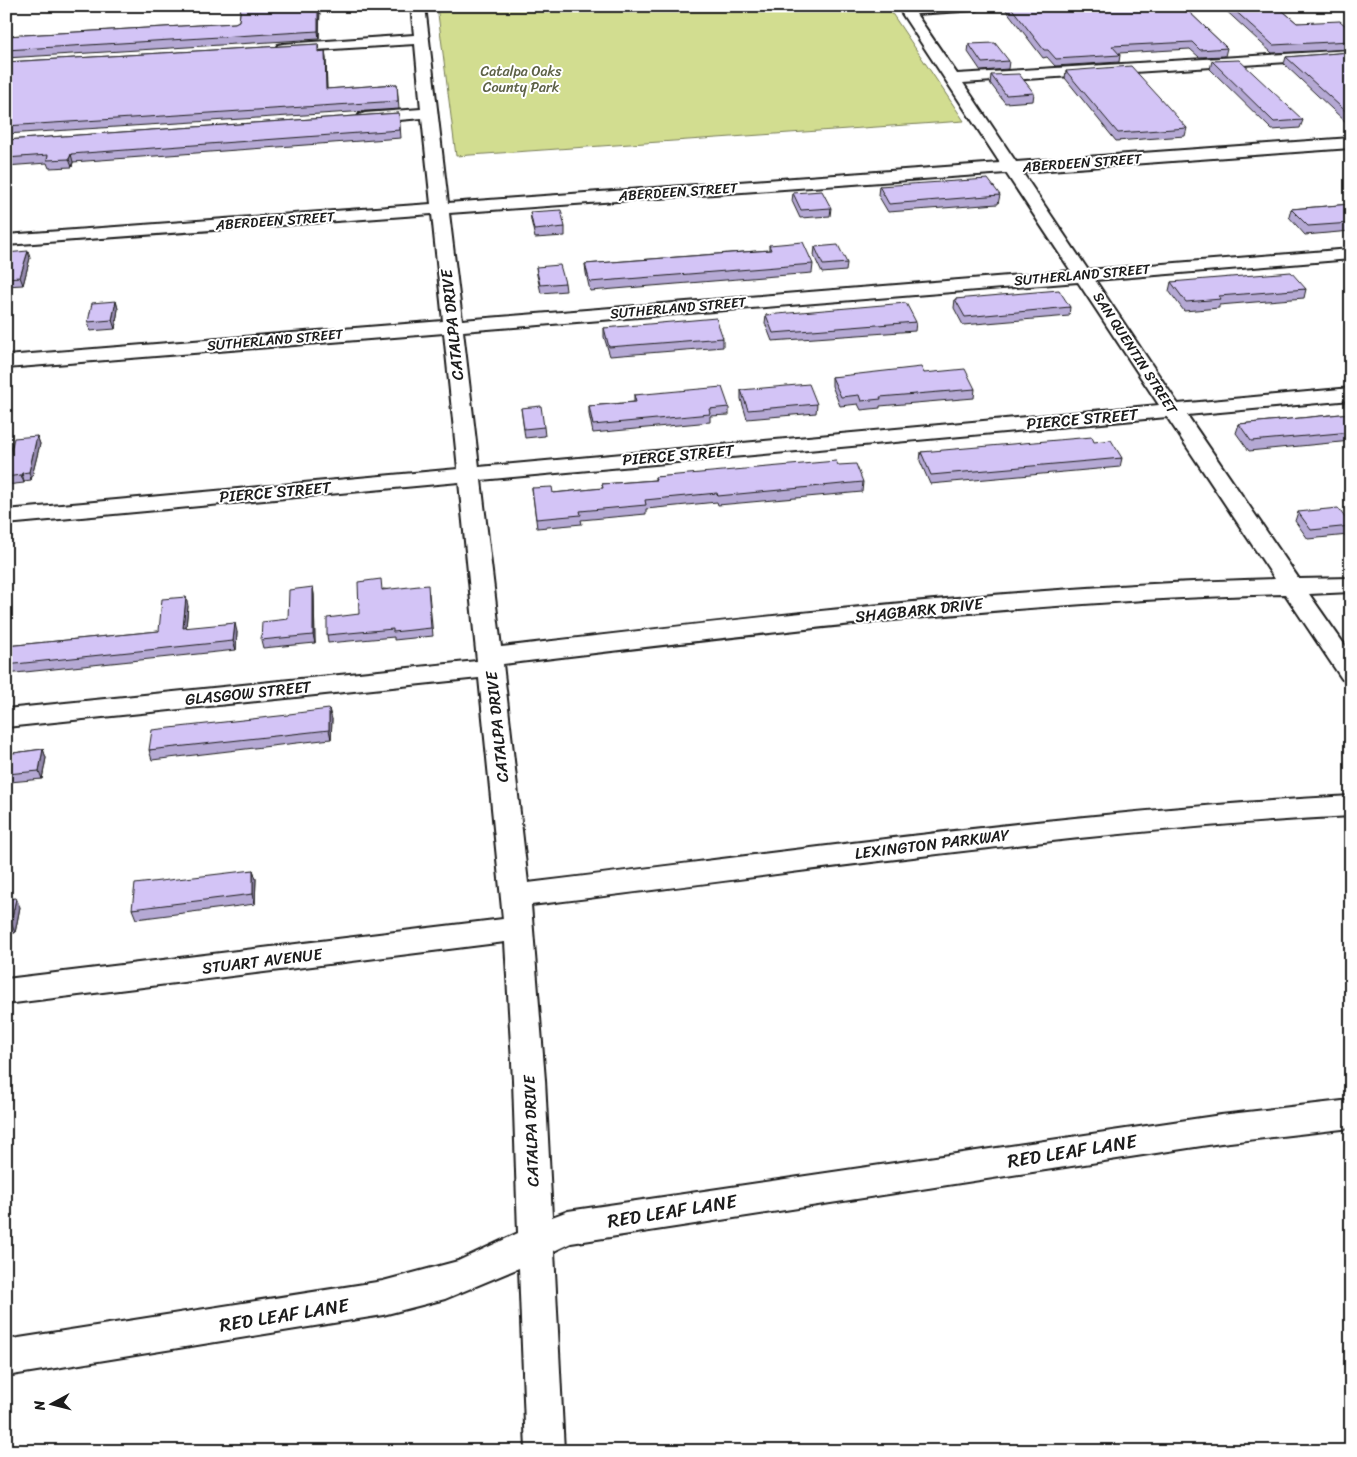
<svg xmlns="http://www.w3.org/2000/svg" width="1357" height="1457" font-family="Sriracha,sans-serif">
<rect width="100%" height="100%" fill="#fff"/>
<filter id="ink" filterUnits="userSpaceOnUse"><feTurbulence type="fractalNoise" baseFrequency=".02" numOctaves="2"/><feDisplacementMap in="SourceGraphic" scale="10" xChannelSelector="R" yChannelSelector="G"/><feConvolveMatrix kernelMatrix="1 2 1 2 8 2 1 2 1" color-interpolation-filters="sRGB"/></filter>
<g filter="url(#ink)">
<path fill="#d2dd90" stroke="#777c56" d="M437,6H887L964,121L456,156Z"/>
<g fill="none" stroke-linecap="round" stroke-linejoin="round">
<defs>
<path id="minor" d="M411,6H425L448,203L1000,163L897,6H984L977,10L916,14L957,74L1351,50V58L963,83L1016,162L1351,138V148L1022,172L1088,270L1351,249V259L1095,280L1178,404L1351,388V400L1187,415L1299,579L1351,578V592L1309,594L1351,654V681L1342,679L1285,594C1023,601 763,633 503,664L528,883C802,850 1075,811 1351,796V816C1076,831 804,872 531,905L545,1080L552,1217L568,1211L1221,1115L1351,1100V1128L1221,1143L571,1243L554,1251L564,1451H526L519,1268L445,1299L383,1315L6,1376V1340L383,1281L458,1261L518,1233L513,1080L505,942L6,1004V979L503,919L479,678L6,727V709L477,661L459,482L6,524V510L458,469L444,333L6,368V356L443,321L432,214L6,245V235L431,204L422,118L365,123L359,121L357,118L359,115L365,113L421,109L415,44L283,52L278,51L276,48L278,45L283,44L414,35ZM1006,173L1071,271L462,320L449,213ZM1078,282L1159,405L479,467L463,331ZM1167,417L1275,579C1016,586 758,617 501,647L481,480Z"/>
</defs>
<use href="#minor" stroke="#1c1c1c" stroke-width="4"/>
<use href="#minor" fill="#fff" fill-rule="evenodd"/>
</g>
<path fill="#b5a9d4" stroke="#1c1c1c" d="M241,6H320L319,39L6,58V36L235,23L239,21Z
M1003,6H1194L1189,12L1227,48L1225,56L1199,57L1190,49L1119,53L1120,55L1119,62L1055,66L1047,57L1043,58Z
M1221,6H1277L1297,23L1351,26V49L1272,53Z
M318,44L319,51H325L326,59L327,89L397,84L399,109L6,134V62Z
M969,44L1009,61L1008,69L981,71L968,52Z
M1351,52V124L1349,125L1284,64L1286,57Z
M1212,61L1303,120L1300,128L1272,130L1210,69Z
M1066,71L1187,128L1185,136L1116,141L1065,78Z
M991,75L1034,93L1033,101L1005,103L990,83Z
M399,113L401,138L73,162L72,167L49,168L47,163L6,166V140Z
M879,186L1000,195L998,204L888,212L878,195Z
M793,193L831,208L830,216L800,218L792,201Z
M1351,204V231L1305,235L1289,217L1291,209Z
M530,212L565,227V236L535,238L531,220Z
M769,245L813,264L812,273L590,291L586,273L585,264L769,250Z
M815,247L847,263L846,271L822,273L814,256Z
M6,253L30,258L23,285L6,286Z
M536,267L565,283L566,291L541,293L537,275Z
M1171,282L1306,289L1304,298L1219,305V308L1184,311L1169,291Z
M955,299L1070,307L1069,316L963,325L954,308Z
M116,301L118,309L115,329L90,331L88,322Z
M766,315L916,322L915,331L772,341L765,323Z
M604,328L723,338V347L610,356L604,337Z
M924,373L975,389L974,398L880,406V408L861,410L858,404L840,406L832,386V377Z
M741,390L817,404L816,413L747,419L741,399Z
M634,395L729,407V415L710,416V422L593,433L589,414V406L634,402Z
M521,408L544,427L545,436L525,438Z
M1351,413V441L1249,451L1236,433L1239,424Z
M37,436L40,444L31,480L24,481V483L6,485V454H10Z
M921,452L1122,458L1120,467L930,484L920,461Z
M838,465L863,482L862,492L718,505L717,502L646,509V514L581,520L582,524L537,528L532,488L553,493L603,488L602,484L655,480V477Z
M1298,512L1351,525V527L1348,535L1308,539L1295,521Z
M313,587L314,595L315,643L263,648L261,640L288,619Z
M383,589L429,593L433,636L394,640V637L328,643L327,635L359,614Z
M188,606L186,628L237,632L236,650L6,674V646L159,631Z
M332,719L331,739L152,760L149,750Z
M43,749L46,758L42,779L10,782L6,803V754Z
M253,870L256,879L255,904L136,919L132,909Z
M6,899L20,907L15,933L6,934Z"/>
<path fill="#9489ac" stroke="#1c1c1c" d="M318,6H320L319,39L318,31Z
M1189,6H1194L1185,16L1186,9Z
M325,51L326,59L327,97L326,89Z
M71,154L73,162L72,167L69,159Z
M28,251L30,258L23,285L20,277Z
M116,301L118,309L115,329L112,320Z
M37,436L40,444L31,480L29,472Z
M22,473L24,481V483L21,475Z
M313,587L314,595L315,643L313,635Z
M186,597L188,606L185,637L183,628Z
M235,623L237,632L236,650L233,641Z
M329,709L332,719L331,739L329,730Z
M43,749L46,758L42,779L39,771Z
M7,774L10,782L6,803V776Z
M253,870L256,879L255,904L253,894Z
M16,898L20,907L15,933L11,923Z"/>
<path fill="#d3c4f6" stroke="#1c1c1c" d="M241,6H318V31L6,50V36L235,23L239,21Z
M1010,6H1189L1186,9L1227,48L1200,50L1192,42L1112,46L1120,55L1056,59L1048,50H1044Z
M1230,6H1277L1297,23L1340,21L1346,26H1351V41L1273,45Z
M995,43L1009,61L982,63L969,44Z
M318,44V52L325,51L326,89L397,84L398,101L6,126V62Z
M1351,52V116L1286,57Z
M1239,60L1303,120L1274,122L1212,61Z
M1131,66L1187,128L1118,133L1066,71Z
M1019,74L1034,93L1006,95L991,75Z
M399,113L400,130L71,154L69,159L47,160L48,155L6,158V140Z
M988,179L1000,195L889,204L879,186Z
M822,191L831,208L801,210L793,193Z
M1351,204V223L1308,226L1291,209Z
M561,210L565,227L534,230L530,212Z
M803,242L813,264L590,282L585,264L771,250L769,245Z
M838,245L847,263L823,265L815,247Z
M28,251L20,277L6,278V253Z
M560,265L565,283L540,285L536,267Z
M1291,272L1306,289L1219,296L1221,299L1186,302L1171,282Z
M1059,290L1070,307L965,317L955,299Z
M116,301L112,320L88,322L92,303Z
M906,303L916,322L773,333L766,315Z
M716,318L723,338L609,347L604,328Z
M921,367L924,373L965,369L975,389L880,397L881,399L861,401L859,395L841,397L832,377Z
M809,384L817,404L748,410L741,390Z
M722,387L729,407L709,409L710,414L593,425L589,406L636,402L634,395Z
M541,406L544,427L524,429L521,408Z
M1351,413V432L1251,441L1239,424Z
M37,436L29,472L22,473L21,475L6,477V454H10L14,438Z
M1092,437L1094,442L1111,440L1122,458L931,475L921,452Z
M836,461L838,465L856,464L863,482L718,496L717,493L645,500L646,505L580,511L581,515L536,519L532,488L552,487L553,493L603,488L602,484L656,480L655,477Z
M1338,508L1351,526L1311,530L1298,512Z
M381,579L382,590L428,585L431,628L393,632V629L327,635V618L359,614L358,582Z
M313,587V635L261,640L262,622L288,619L289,590Z
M186,597L183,628L235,623L233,641L6,665V646L159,631L162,599Z
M329,709V730L149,750L152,730L288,715L289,714Z
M43,749L39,771L7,774L6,776V754Z
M253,870V894L132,909L135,884Z
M16,898L11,923L6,924V899Z"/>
</g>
<g text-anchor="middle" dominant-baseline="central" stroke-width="4" stroke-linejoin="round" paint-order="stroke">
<g font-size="14" fill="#5c6045" stroke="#fff">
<text x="521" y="71">Catalpa Oaks<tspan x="521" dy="16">County Park</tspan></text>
</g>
<g font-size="14" fill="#1c1c1c" stroke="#fff">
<text transform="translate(1082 163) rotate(-4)">ABERDEEN STREET</text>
<text transform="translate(678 192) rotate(-4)">ABERDEEN STREET</text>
<text transform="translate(275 221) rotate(-4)">ABERDEEN STREET</text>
<text transform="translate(1082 275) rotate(-5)">SUTHERLAND STREET</text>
<text transform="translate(678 308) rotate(-5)">SUTHERLAND STREET</text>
<text transform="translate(275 340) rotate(-5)">SUTHERLAND STREET</text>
<text transform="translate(1135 353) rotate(57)">SAN QUENTIN STREET</text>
</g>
<g font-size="16" fill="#1c1c1c" stroke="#fff">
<text transform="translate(452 325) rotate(-96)">CATALPA DRIVE</text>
<text transform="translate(1082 419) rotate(-5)">PIERCE STREET</text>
<text transform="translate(678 455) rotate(-5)">PIERCE STREET</text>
<text transform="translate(275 492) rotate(-5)">PIERCE STREET</text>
<text transform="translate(919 610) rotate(-6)">SHAGBARK DRIVE</text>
<text transform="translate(248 693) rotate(-6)">GLASGOW STREET</text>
<text transform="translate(497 727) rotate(-96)">CATALPA DRIVE</text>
<text transform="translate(932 844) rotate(-7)">LEXINGTON PARKWAY</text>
<text transform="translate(262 961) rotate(-7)">STUART AVENUE</text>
<text transform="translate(531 1131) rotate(-92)">CATALPA DRIVE</text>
</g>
<g font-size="19" fill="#1c1c1c" stroke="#fff">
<text transform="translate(1072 1151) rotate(-9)">RED LEAF LANE</text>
<text transform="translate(672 1211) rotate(-9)">RED LEAF LANE</text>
<text transform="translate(284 1315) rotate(-9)">RED LEAF LANE</text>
</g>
</g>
<rect width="1357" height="1457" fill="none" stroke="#fff" stroke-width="25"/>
<rect x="12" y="12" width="1332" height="1432" fill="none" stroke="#1c1c1c" stroke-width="2" filter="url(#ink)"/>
<g transform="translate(52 1404) rotate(263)" stroke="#ffffff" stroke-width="4" paint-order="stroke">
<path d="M0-4L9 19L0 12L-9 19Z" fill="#1c1c1c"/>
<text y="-8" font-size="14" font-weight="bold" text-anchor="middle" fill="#1c1c1c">N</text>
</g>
</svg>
